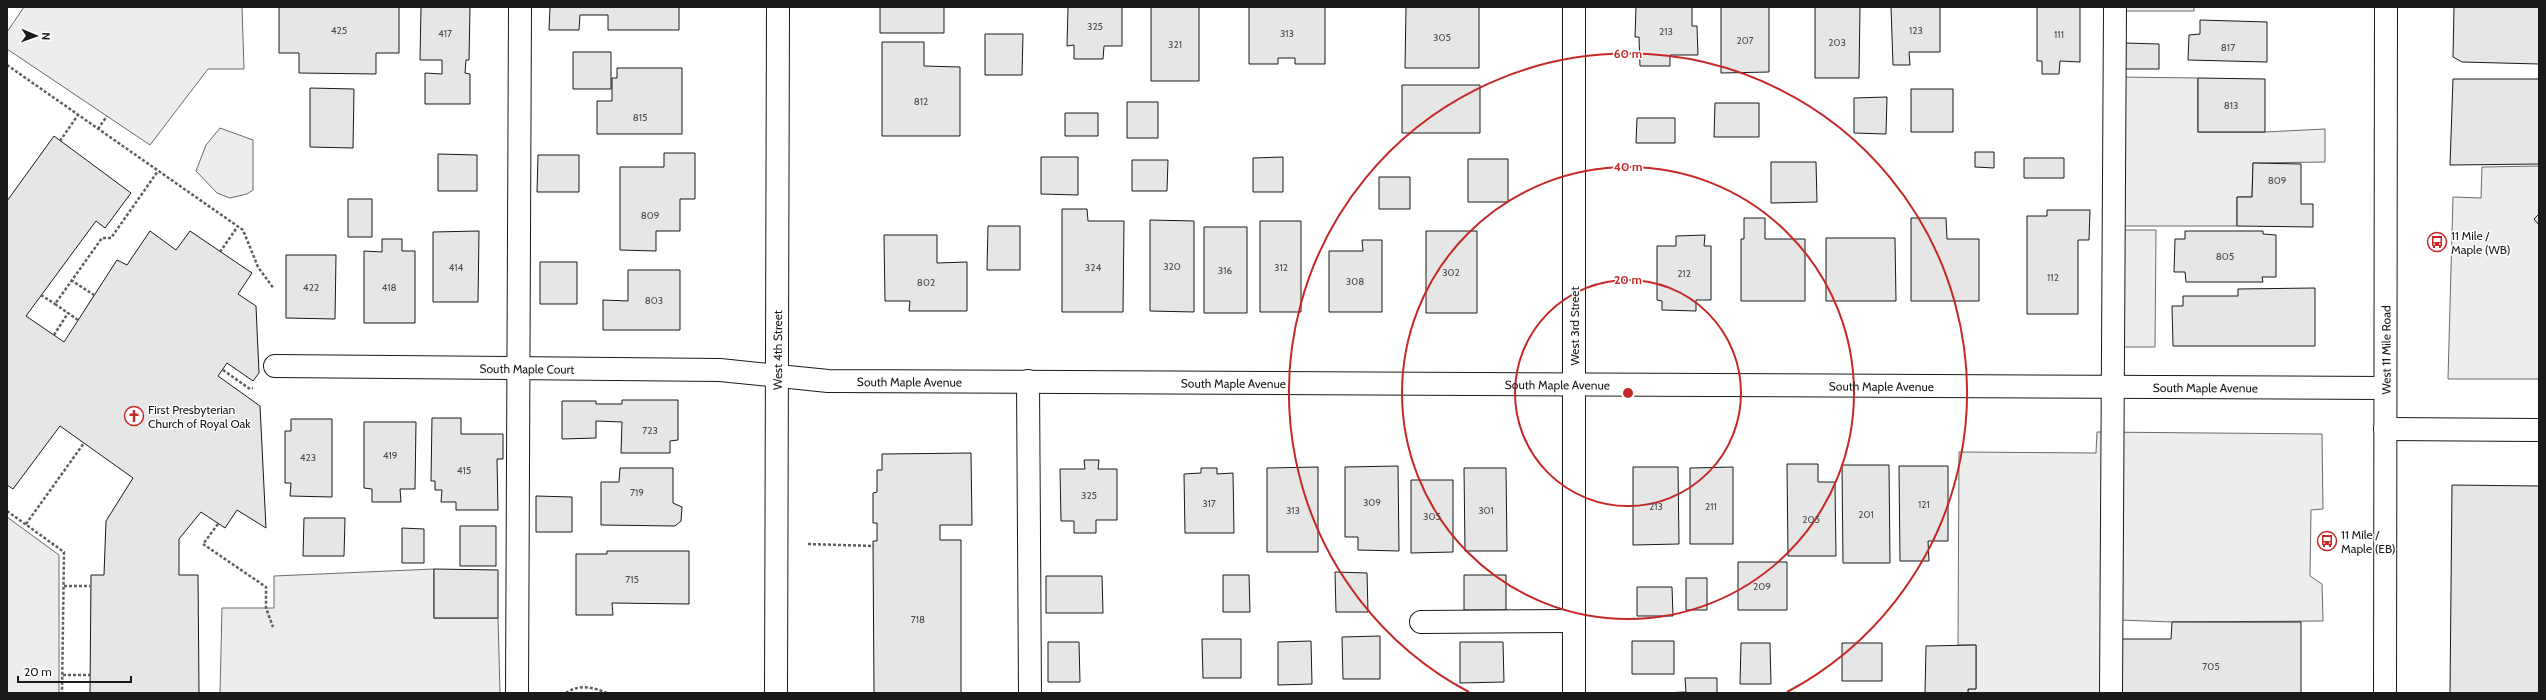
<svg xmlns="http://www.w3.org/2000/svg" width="2546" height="700" font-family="Cabin,sans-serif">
<rect width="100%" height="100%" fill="#fff"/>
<path fill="#ededed" stroke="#6a6a6a" d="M24,7H242L244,69H208L150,145L7,49V32Z
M2122,7H2194V11H2122Z
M2119,77L2198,78V132H2265L2325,129V162L2253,163L2252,197H2237V226H2121Z
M220,128L253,140V190L247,194L230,198L217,193L196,171L206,145Z
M2539,166V379H2448L2453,197L2481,198L2482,167Z
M2120,230H2156L2155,347H2119Z
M2097,432L2322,434L2323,509L2311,510L2310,576L2322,584L2323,621L2172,622L2120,620L2121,693H1968V689H1976V645H1958L1959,452L2096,453Z
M7,517L59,555V693H7Z
M434,569V618H498L500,693H220L222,608H274V576Z"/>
<path fill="#e6e6e6" stroke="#1a1a1a" d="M279,7H399V53H376V74L299,73V53H279Z
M421,7H470L469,60H466L465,73L470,74V104H425V73L442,74V60H420Z
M550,7H679V30H608V15H580L579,30H549Z
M880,7H944V33H880Z
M1068,7H1122V46H1104L1103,59H1074V45L1067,46Z
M1151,7H1199V81H1151Z
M1249,7H1325V64H1295V58H1278V64H1249Z
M1406,7H1479V68H1405Z
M1636,7H1692V26H1697L1698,55H1670V66H1640L1639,37H1635Z
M1721,7H1769V72L1721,73Z
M1815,7H1860L1859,78H1815Z
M1891,7H1940V52H1909L1910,65H1893Z
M2037,7H2080V62L2060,61L2059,74H2042V61H2037Z
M2454,7H2539V64L2462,62L2453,57Z
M2200,20L2267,22V62L2188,60L2189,35L2200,34Z
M985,34H1023L1022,75H985Z
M882,42H924V66L960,67V136H882Z
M2124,43L2159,44V69H2123Z
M573,52H611V89H573Z
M617,68H682V134H597V101H612V78H617Z
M2198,78L2265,79V132H2198Z
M2453,79H2539V164L2450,165Z
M1402,85H1480V133H1402Z
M310,88L354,89L353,148L310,147Z
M1911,89H1953V132H1911Z
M1887,97L1886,134L1854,133V98Z
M1127,102H1158V138H1127Z
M1715,103H1759V137H1714Z
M1065,113H1098V136H1065Z
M1637,118H1675V143H1636Z
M54,136L131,193L105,228L96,221L26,316L64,342L117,260L127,265L150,231L176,250L190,231L252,273L238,294L256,306L259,373L253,381L227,363L218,376L260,406L266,528L237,510L225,528L201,512L179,539V575H198L199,693H90L91,575H104L106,521L133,478L60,426L13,489L7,485V201Z
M1975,152H1994V168L1975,167Z
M664,153H695V199H680V231H656V251L620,250V167H664Z
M438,154L477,155V191H438Z
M538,155H579V192H537Z
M1041,157H1078V195L1041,194Z
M1283,157V192H1253V158Z
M2024,158H2064V178H2024Z
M1468,159H1508V202H1468Z
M1132,160H1168L1167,191H1132Z
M1771,162H1816L1817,202L1771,203Z
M2253,163L2301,164V204H2313V227L2237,226V197H2252Z
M1379,177H1410V209H1379Z
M348,199H372V237H348Z
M1062,209H1087L1088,221H1124L1123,312H1062Z
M2047,210H2090L2089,240H2078V314H2027V216H2047Z
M2539,214V225L2534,219Z
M1744,218H1765V239H1805V301H1741V239H1744Z
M1911,218H1946L1947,239H1979V301H1911Z
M1150,220L1194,221V312L1150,311Z
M1260,221H1301V312H1260Z
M988,226H1020V270H987Z
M1204,227H1247V313H1204Z
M479,231L478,302H433V232Z
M1426,231H1477V313H1426Z
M2185,231H2263V234L2276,235V277H2262L2263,282H2186L2185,272H2174L2175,239H2185Z
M884,235H937V263L967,262V311H909L910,301H885Z
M1705,235L1704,246H1711V300H1696V311L1662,310V301L1657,300V246H1676V236Z
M1826,238H1895L1896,301H1826Z
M382,239H402V251H415V323H364V251L382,252Z
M1362,240H1382V312H1329V251H1363Z
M286,255H336L335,319L286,318Z
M540,262H577V304H540Z
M628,270H680V330H603V300L628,301Z
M2315,288V346H2173L2172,306H2183V296H2238V289Z
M622,400H678V440L670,441V453H621L622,422L596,421V438L562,439V401H596V404H622Z
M432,418H461V434H503V459H497L498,510H456V502H441L442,490H435V481H431Z
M291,419H332V497L290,496L291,483H285V431H291Z
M364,422H416L415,489H400L401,502H372V489L364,488Z
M971,453L972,525H940V540H961V693H874L873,541H877V523H873V493L877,492V470H882V454Z
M1084,460H1099L1098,469H1117V520H1096V533H1074V521H1061L1060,469H1085Z
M1787,464H1818V482H1835L1836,556H1788Z
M1842,465H1889L1890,563H1843Z
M1398,466L1399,551L1358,550V537H1345V467Z
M1899,466H1948V541H1928L1929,561H1900Z
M1318,467V552H1267V468Z
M1633,467H1678L1679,544L1633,545Z
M1733,467V544H1690V468Z
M620,468H673V503L682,507L681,521L675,526L601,525V482H619Z
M1201,468H1217V474L1233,473L1234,533H1185L1184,474L1201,473Z
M1464,468H1506L1507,551H1465Z
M1411,480H1453V552L1411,553Z
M2452,485L2539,486V693H2450Z
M536,496L572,497V532H536Z
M304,518H345L344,556H303Z
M460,526H496V566H460Z
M402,528L424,529V563H402Z
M607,551H689V604L612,603L613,615H576V554H607Z
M1738,562H1787V610H1738Z
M434,569L498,570V618H434Z
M1335,572L1367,573L1368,612H1336Z
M1223,575H1249L1250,612H1223Z
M1464,575H1506V610H1464Z
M1046,576H1102L1103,613H1046Z
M1686,578H1707V610H1686Z
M1637,587H1672L1673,616H1637Z
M2172,622H2301V693H2121V639H2171Z
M1380,636V679H1343L1342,637Z
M1202,639H1241V678H1203Z
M1311,641L1312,684L1278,685V642Z
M1632,641H1674V674H1632Z
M1048,642H1079L1080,682H1048Z
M1460,642H1503L1504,682L1460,683Z
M1741,643H1770L1771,684H1740Z
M1842,643H1882V681H1842Z
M1976,645V689H1968V693H1925L1926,646Z
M1685,678H1717V693H1662L1686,692Z"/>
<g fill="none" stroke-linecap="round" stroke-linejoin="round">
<defs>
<g id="minor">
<path id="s1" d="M275,366L720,370L828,381L2385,388"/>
<path d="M1028,381L1030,693"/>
<path d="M2385,429L2539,430"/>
<path d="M1421,622L1573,621"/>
<path d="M517,693L520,7"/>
<path id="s2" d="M776,693L778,7"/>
<path d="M1574,693V7"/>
<path d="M2111,693L2115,7"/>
</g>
<g id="major">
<path id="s3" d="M2385,693L2386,7"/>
</g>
</defs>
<use href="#minor" stroke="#1a1a1a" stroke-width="24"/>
<use href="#major" stroke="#1a1a1a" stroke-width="24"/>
<path stroke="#5f5f5f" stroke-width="2.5" stroke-dasharray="3 2" stroke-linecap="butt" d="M7,65L243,230L258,267L274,289
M98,129L107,116
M60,141L78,115
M220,252L238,226
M71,280L94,295
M41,295L55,304
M78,320L55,304L102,238H111L158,171
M54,335L68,313
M223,370L250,389L253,388
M7,511L64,552L62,693
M26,524L84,443
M218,524L203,544L266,587V608L273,627
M808,544L874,546
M64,586H90
M63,675H90
M566,693C579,684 593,687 607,693"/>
<use href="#minor" stroke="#fff" stroke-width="22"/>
<use href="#major" stroke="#fff" stroke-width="22"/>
</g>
<g fill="none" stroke="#c62828" stroke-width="2">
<circle cx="1628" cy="393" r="113"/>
<circle cx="1628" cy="393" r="226"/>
<path d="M1469 692A339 339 0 1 1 1787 692"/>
</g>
<defs>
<symbol id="bus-ring" viewBox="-11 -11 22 22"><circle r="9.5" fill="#fff" stroke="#c62828" stroke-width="1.5"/><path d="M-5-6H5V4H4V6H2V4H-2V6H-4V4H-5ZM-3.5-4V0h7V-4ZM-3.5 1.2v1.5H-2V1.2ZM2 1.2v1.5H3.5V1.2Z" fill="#c62828"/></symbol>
<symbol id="church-ring" viewBox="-11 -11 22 22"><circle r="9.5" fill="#fff" stroke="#c62828" stroke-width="1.5"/><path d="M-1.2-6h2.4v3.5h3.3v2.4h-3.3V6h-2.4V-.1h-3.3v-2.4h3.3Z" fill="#c62828"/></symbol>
</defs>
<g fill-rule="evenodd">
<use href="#bus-ring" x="2426" y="231" width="22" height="22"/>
<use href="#church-ring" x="123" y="405" width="22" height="22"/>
<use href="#bus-ring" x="2316" y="530" width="22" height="22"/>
</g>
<g text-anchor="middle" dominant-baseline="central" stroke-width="3" stroke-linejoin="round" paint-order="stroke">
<g font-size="10" fill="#4d4d4d">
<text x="1095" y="26">325</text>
<text x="339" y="30">425</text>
<text x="1916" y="30">123</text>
<text x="1666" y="31">213</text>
<text x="445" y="33">417</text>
<text x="1287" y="33">313</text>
<text x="2059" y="34">111</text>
<text x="1442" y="37">305</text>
<text x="1745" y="40">207</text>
<text x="1837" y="42">203</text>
<text x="1175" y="44">321</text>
<text x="2228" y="47">817</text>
<text x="921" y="101">812</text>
<text x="2231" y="105">813</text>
<text x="640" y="117">815</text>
<text x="2277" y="180">809</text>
<text x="650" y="215">809</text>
<text x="2225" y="256">805</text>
<text x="1172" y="266">320</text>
<text x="456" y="267">414</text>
<text x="1093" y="267">324</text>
<text x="1281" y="267">312</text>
<text x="1225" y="270">316</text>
<text x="1451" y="272">302</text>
<text x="1684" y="273">212</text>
<text x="2053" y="277">112</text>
<text x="1355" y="281">308</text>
<text x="926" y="282">802</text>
<text x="311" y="287">422</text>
<text x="389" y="287">418</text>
<text x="654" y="300">803</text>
<text x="650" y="430">723</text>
<text x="390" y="455">419</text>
<text x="308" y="457">423</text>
<text x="464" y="470">415</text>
<text x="637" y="492">719</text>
<text x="1089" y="495">325</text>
<text x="1372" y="502">309</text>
<text x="1209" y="503">317</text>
<text x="1924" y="504">121</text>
<text x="1656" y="506">213</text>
<text x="1711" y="506">211</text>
<text x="1293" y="510">313</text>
<text x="1486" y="510">301</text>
<text x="1866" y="514">201</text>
<text x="1432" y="516">305</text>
<text x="1811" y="519">205</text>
<text x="632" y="579">715</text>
<text x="1762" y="586">209</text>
<text x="918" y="619">718</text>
<text x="2211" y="666">705</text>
</g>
<g font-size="12" fill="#1a1a1a" stroke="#fff" text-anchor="start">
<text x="2451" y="235">11 Mile /<tspan x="2451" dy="14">Maple (WB)</tspan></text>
<text x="148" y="409">First Presbyterian<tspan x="148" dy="14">Church of Royal Oak</tspan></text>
<text x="2341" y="534">11 Mile /<tspan x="2341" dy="14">Maple (EB)</tspan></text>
</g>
<g font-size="12" fill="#1a1a1a" stroke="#fff">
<text transform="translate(1574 326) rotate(-90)">West 3rd Street</text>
<text stroke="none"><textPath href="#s2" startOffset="343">West 4th Street</textPath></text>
<text stroke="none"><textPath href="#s3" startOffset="343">West 11 Mile Road</textPath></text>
<text stroke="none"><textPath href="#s1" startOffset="252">South Maple Court</textPath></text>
<text stroke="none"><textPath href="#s1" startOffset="635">South Maple Avenue</textPath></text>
<text stroke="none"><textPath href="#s1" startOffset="959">South Maple Avenue</textPath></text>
<text stroke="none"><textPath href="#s1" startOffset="1283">South Maple Avenue</textPath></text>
<text stroke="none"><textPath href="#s1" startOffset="1607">South Maple Avenue</textPath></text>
<text stroke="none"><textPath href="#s1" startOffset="1931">South Maple Avenue</textPath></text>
</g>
</g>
<circle cx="1628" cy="393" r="6" fill="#c62828" stroke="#fff" stroke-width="2"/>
<g font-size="12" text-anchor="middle" font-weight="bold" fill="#c62828" stroke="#fff" stroke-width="3" stroke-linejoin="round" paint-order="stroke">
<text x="1628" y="58">60 m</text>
<text x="1628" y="171">40 m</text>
<text x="1628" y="284">20 m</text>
</g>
<rect width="2546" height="700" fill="none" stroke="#1a1a1a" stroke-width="16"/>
<g transform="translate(36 36) rotate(92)" stroke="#ffffff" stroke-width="3" paint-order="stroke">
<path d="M0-3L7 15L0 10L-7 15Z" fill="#1a1a1a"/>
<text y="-6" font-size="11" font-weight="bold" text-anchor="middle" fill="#1a1a1a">N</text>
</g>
<path d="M18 676v6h113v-6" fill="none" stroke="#1a1a1a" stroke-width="2"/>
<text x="24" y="676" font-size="12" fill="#1a1a1a" stroke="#ffffff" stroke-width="3" paint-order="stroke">20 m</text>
</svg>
